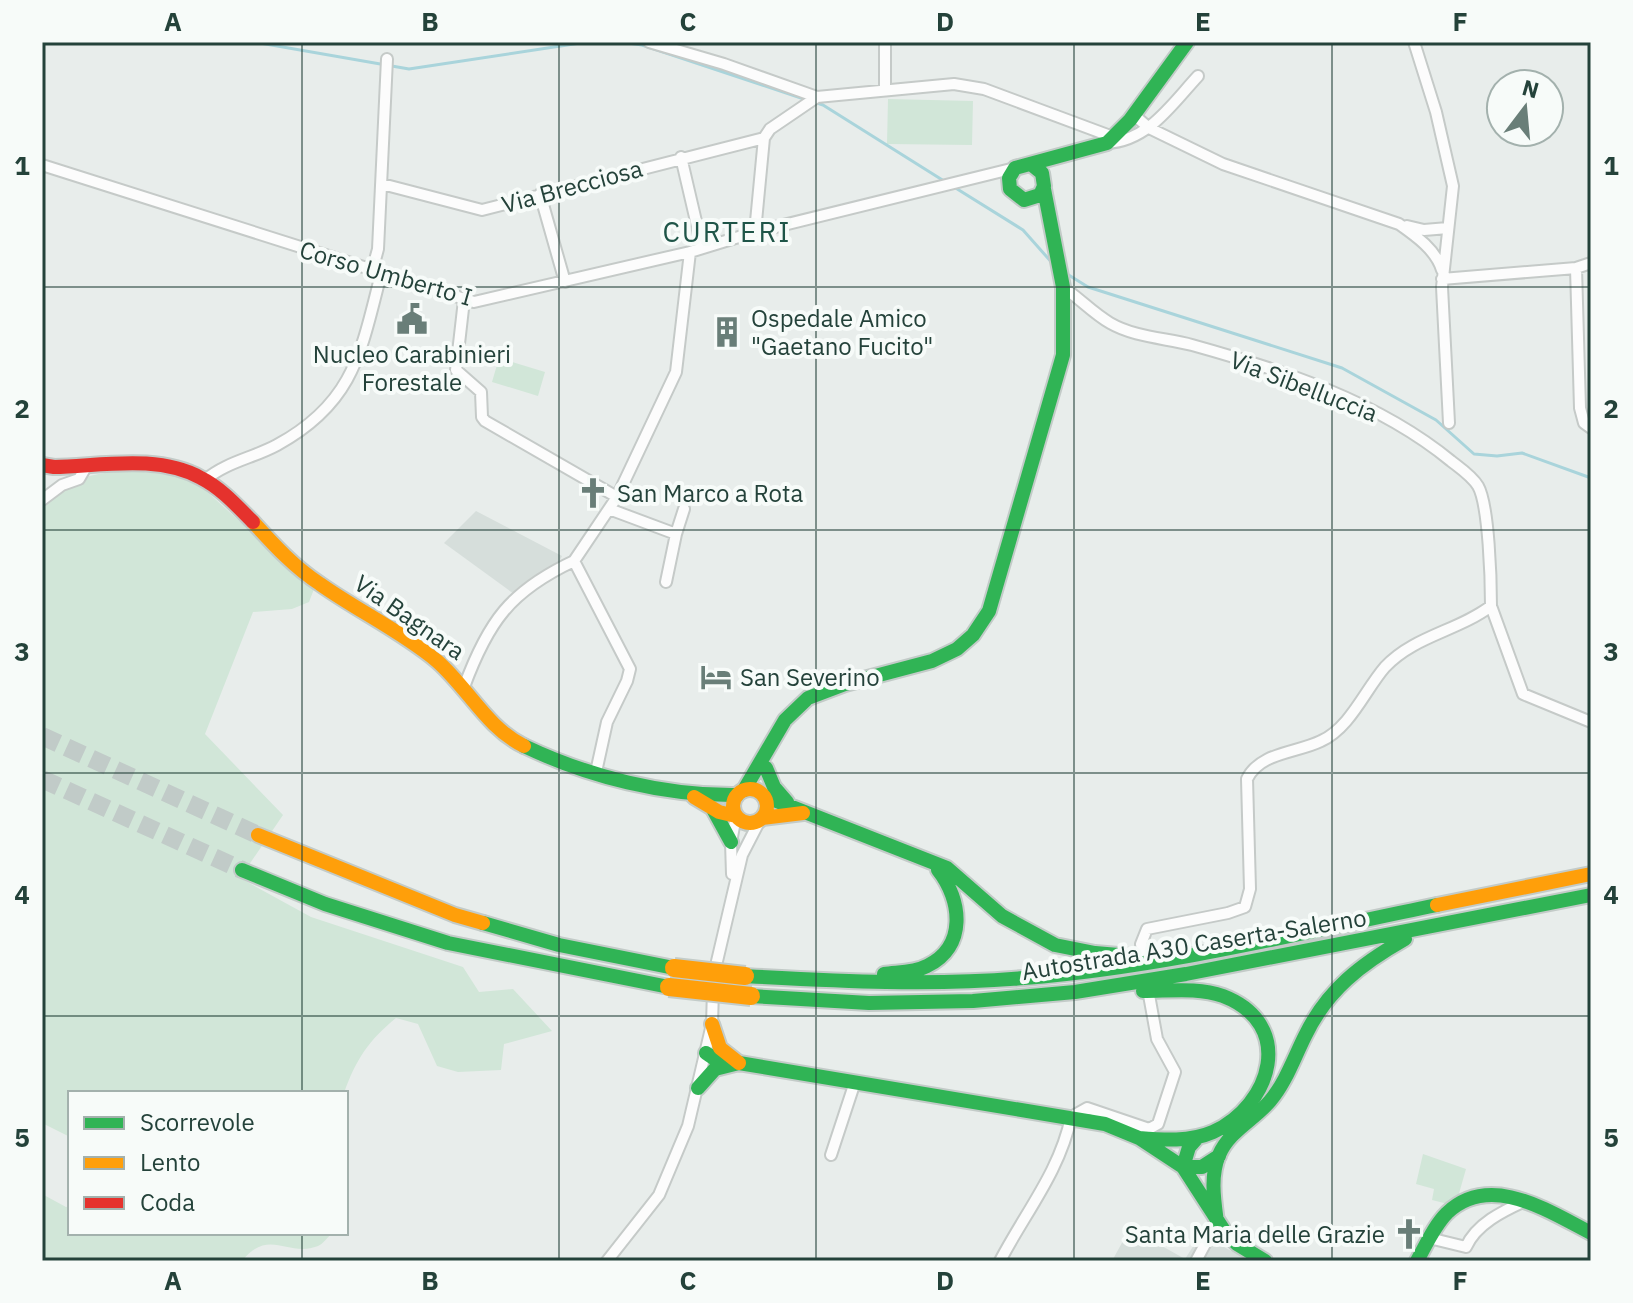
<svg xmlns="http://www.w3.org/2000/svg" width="1633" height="1303" font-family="'IBM Plex Sans',sans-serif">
<rect width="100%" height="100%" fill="#e8edeb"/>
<path fill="#d6dedb" d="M476,511L562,556L558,564L514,594L444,543Z
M1130,1228L1185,1259L1201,1234L1249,1261H1112Z"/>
<path fill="#d1e6d8" d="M888,99L973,101L972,145L887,144Z
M499,358L545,372L538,396L492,382Z
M136,471L192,478L314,589L309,602L292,609L253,612L205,734L283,815L240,878L311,917L463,967L479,992L513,989L552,1031L504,1044L501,1070L458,1072L437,1066L418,1024L396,1018C369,1040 356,1059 344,1093H70V1137L42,1123V500C72,476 98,472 136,471Z
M1423,1154L1466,1169L1458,1197L1448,1204L1432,1200L1434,1189L1416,1184Z
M42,1194L66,1207L70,1206V1233H332C328,1237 323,1244 318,1246C288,1258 269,1227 242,1261H42Z"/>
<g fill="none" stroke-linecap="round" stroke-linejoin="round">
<path stroke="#a9d4db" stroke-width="3" d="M254,42L409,69L587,42
M621,42L642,45L807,100
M814,102L823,105L944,181
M954,187L1023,230L1054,265
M1067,274L1088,287L1342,368L1436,420L1474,454L1497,456L1522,453L1591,478"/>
<path stroke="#c1cbc8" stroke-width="18" stroke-dasharray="18 9" stroke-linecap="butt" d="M42,736L258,835
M42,779L242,870"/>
<defs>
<path id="street" d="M649,42L724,64L817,97
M1414,42L1436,112L1453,186L1442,287L1449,423
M885,90V42
M1134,115L1149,128L1223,164L1399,224C1416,236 1436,250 1442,270
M1107,143C1148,141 1172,104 1198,76
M681,157L702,247
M42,165L474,302L690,252L755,232L1015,168
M382,184L482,210L764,138
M540,194L565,282
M1407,226L1424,230L1448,228
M755,232L764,138L770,129L817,97L954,84L984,89L1113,137
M1576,268L1580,408L1584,423L1591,428
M372,271L378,249L387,59
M1442,279L1576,268L1591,263
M1064,294L1071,293C1084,303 1096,315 1110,323C1134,337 1165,338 1192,345C1282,370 1378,401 1451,461C1460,468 1472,476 1478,486C1489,505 1491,582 1491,606C1458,631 1414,636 1385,667C1365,690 1350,728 1321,741C1297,753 1260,752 1247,779L1250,889L1245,907L1228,913L1147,929L1141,944L1142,951
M464,300L456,370L481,392L482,417L485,421L617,497
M205,480C226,462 253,458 277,445C354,403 361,352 381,274
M42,500L62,485L79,479L86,467
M609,509L676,534
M666,582L676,534L684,509
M1491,606L1523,694L1591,722
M464,687C488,622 510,591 574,561
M596,772L607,722L627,681L630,669L574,561L617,497L676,372L690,252
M732,874L731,842L736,816
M714,974L742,855L760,820
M831,1155L855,1082
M1429,1238L1466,1247C1476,1224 1503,1211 1525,1201
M607,1261L659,1195L688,1126L712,1024L713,990
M1000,1261C1025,1213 1060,1171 1071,1117L1087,1108L1149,1129L1158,1124L1175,1072L1157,1039L1149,995
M1196,1261L1217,1222"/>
<path id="fast" d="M1031,164L1042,173L1044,186L1040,195L1024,200L1010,189L1009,178L1015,168L1107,143L1130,120L1187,42
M524,746C589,777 665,796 737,795
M766,768L774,787L787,802
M744,790L785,720L808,698L845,684L932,661L957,649L973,635L989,611L1063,355V287L1044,189
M764,796L947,868L1002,916L1055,945L1095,953L1130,956
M714,811L731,842
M242,870L325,904L448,943L669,987
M483,923L559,945L674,968
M884,974C898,972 914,973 927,966C967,947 962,900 938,870
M745,976C839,981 930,986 1024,978C1163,967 1300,933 1437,905
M751,996L869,1003L973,1001L1075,992L1186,974L1591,895
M706,1053L722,1064
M698,1088L715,1069L739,1063L1105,1124L1139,1138L1183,1167L1225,1232L1237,1244L1265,1261
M1139,1138C1163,1140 1190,1142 1213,1132C1272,1105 1296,1024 1223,996C1198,987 1170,991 1143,991
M1197,1138L1189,1147L1183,1167H1202L1219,1156
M1217,1222C1214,1200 1210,1176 1219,1155C1229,1131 1254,1120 1270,1101C1286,1082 1294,1058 1305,1036C1327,990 1361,964 1405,939
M1417,1261C1426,1245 1434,1226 1447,1213C1490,1172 1548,1211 1591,1233"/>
<path id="slow" d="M253,522C274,545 294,567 320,584C358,611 401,631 437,661C468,688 487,728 524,746
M733 806a17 17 0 1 1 34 0a17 17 0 1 1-34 0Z
M694,797L719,812L736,816
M762,818L803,813
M258,835L455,915L483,923
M1437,905L1591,874
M712,1024L720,1048L739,1063"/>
<path id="jam" d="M42,465L54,467C101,466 158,454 201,478C221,488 237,506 253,522"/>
</defs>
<use href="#street" stroke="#c5cac8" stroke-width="14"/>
<use href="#fast" stroke="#c3cbc8" stroke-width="18"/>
<use href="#slow" stroke="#c3cbc8" stroke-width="18"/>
<use href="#jam" stroke="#c3cbc8" stroke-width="18"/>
<use href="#street" stroke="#fcfcfc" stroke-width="10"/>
<use href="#fast" stroke="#30b455" stroke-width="14"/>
<use href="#slow" stroke="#ff9f0a" stroke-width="14"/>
<use href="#jam" stroke="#e5322d" stroke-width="14"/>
<defs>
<path id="slow-bridge" d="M674,968L745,976
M669,987L751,996"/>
</defs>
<use href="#slow-bridge" stroke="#c3ccc9" stroke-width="22" stroke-linecap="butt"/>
<use href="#slow-bridge" stroke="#ff9f0a" stroke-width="18"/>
</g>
<path fill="none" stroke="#24423a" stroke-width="2" stroke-opacity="0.55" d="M302,42V1093M559,42V1261M816,42V1261M1074,42V1261M1332,42V1261M42,287H1591M42,530H1591M42,773H1591M42,1016H1591M302,1233V1261"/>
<defs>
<symbol id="civic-bare" viewBox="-9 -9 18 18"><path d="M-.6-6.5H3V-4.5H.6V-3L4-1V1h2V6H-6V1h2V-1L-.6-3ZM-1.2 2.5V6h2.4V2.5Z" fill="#697e78" stroke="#f7fbf9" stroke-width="2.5" paint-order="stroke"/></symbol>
<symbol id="building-bare" viewBox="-9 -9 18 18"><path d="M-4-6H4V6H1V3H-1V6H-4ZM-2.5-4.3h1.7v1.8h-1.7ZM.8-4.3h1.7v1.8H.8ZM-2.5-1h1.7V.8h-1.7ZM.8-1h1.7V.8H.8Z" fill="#697e78" stroke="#f7fbf9" stroke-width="2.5" paint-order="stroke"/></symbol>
<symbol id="church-bare" viewBox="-9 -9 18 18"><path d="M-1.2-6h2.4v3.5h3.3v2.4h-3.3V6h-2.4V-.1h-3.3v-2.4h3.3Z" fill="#697e78" stroke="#f7fbf9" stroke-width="2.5" paint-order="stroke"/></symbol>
<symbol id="hotel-bare" viewBox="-9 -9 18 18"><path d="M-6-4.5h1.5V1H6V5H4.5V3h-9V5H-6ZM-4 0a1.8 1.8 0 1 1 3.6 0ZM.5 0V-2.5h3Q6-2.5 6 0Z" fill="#697e78" stroke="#f7fbf9" stroke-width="2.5" paint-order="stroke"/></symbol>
</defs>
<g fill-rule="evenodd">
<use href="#civic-bare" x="390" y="297" width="44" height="44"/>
<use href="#building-bare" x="705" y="310" width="44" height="44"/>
<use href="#church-bare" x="571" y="471" width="44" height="44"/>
<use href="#hotel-bare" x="694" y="655" width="44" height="44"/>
<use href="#church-bare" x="1387" y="1212" width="44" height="44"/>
</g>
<g text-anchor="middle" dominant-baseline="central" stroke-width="8" stroke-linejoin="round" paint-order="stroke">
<g font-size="24" fill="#24423a" stroke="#f7fbf9">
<text transform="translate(572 186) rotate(-15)">Via Brecciosa</text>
<text transform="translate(386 273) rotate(16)">Corso Umberto I</text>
<text transform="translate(1304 386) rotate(21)">Via Sibelluccia</text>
<text transform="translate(410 617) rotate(35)">Via Bagnara</text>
<text transform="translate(1194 944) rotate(-9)">Autostrada A30 Caserta-Salerno</text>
</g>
<g font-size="24" fill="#24423a" stroke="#f7fbf9" text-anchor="start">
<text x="751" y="318">Ospedale Amico<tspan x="751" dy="28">"Gaetano Fucito"</tspan></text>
<text x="412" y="354" text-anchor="middle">Nucleo Carabinieri<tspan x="412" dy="28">Forestale</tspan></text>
<text x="617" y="493">San Marco a Rota</text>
<text x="740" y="677">San Severino</text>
<text x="1385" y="1234" text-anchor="end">Santa Maria delle Grazie</text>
</g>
<g font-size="28" letter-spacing="2" fill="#1f5548" stroke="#f7fbf9">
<text x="727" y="231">CURTERI</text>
</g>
</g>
<rect width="1633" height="1303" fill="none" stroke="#f7fbf9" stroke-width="88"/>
<rect x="68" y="1091" width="280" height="144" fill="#f7fbf9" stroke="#a3b1ad" stroke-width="2"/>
<rect x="84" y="1117" width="40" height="12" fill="#30b455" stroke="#a3b1ad" stroke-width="2"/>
<text x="140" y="1131" font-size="24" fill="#24423a">Scorrevole</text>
<rect x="84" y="1157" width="40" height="12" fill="#ff9f0a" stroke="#a3b1ad" stroke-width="2"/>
<text x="140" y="1171" font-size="24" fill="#24423a">Lento</text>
<rect x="84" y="1197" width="40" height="12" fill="#e5322d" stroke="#a3b1ad" stroke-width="2"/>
<text x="140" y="1211" font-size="24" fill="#24423a">Coda</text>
<g transform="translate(1525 108) rotate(16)"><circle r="38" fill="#f7fbf9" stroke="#a3b1ad" stroke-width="2"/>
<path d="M0-6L14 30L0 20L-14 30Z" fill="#697e78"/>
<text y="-12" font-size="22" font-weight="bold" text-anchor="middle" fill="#24423a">N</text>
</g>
<rect x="44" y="44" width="1545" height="1215" fill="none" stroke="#24423a" stroke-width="3"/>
<g font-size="26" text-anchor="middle" font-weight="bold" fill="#24423a">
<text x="173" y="31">A</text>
<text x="430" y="31">B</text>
<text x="688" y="31">C</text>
<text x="945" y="31">D</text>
<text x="1203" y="31">E</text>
<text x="1460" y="31">F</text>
<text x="22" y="175">1</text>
<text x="1611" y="175">1</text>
<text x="22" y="418">2</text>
<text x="1611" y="418">2</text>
<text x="22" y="661">3</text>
<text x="1611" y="661">3</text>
<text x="22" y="904">4</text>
<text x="1611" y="904">4</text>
<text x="22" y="1147">5</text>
<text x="1611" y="1147">5</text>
<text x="173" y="1290">A</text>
<text x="430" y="1290">B</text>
<text x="688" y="1290">C</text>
<text x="945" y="1290">D</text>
<text x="1203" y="1290">E</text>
<text x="1460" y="1290">F</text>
</g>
</svg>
